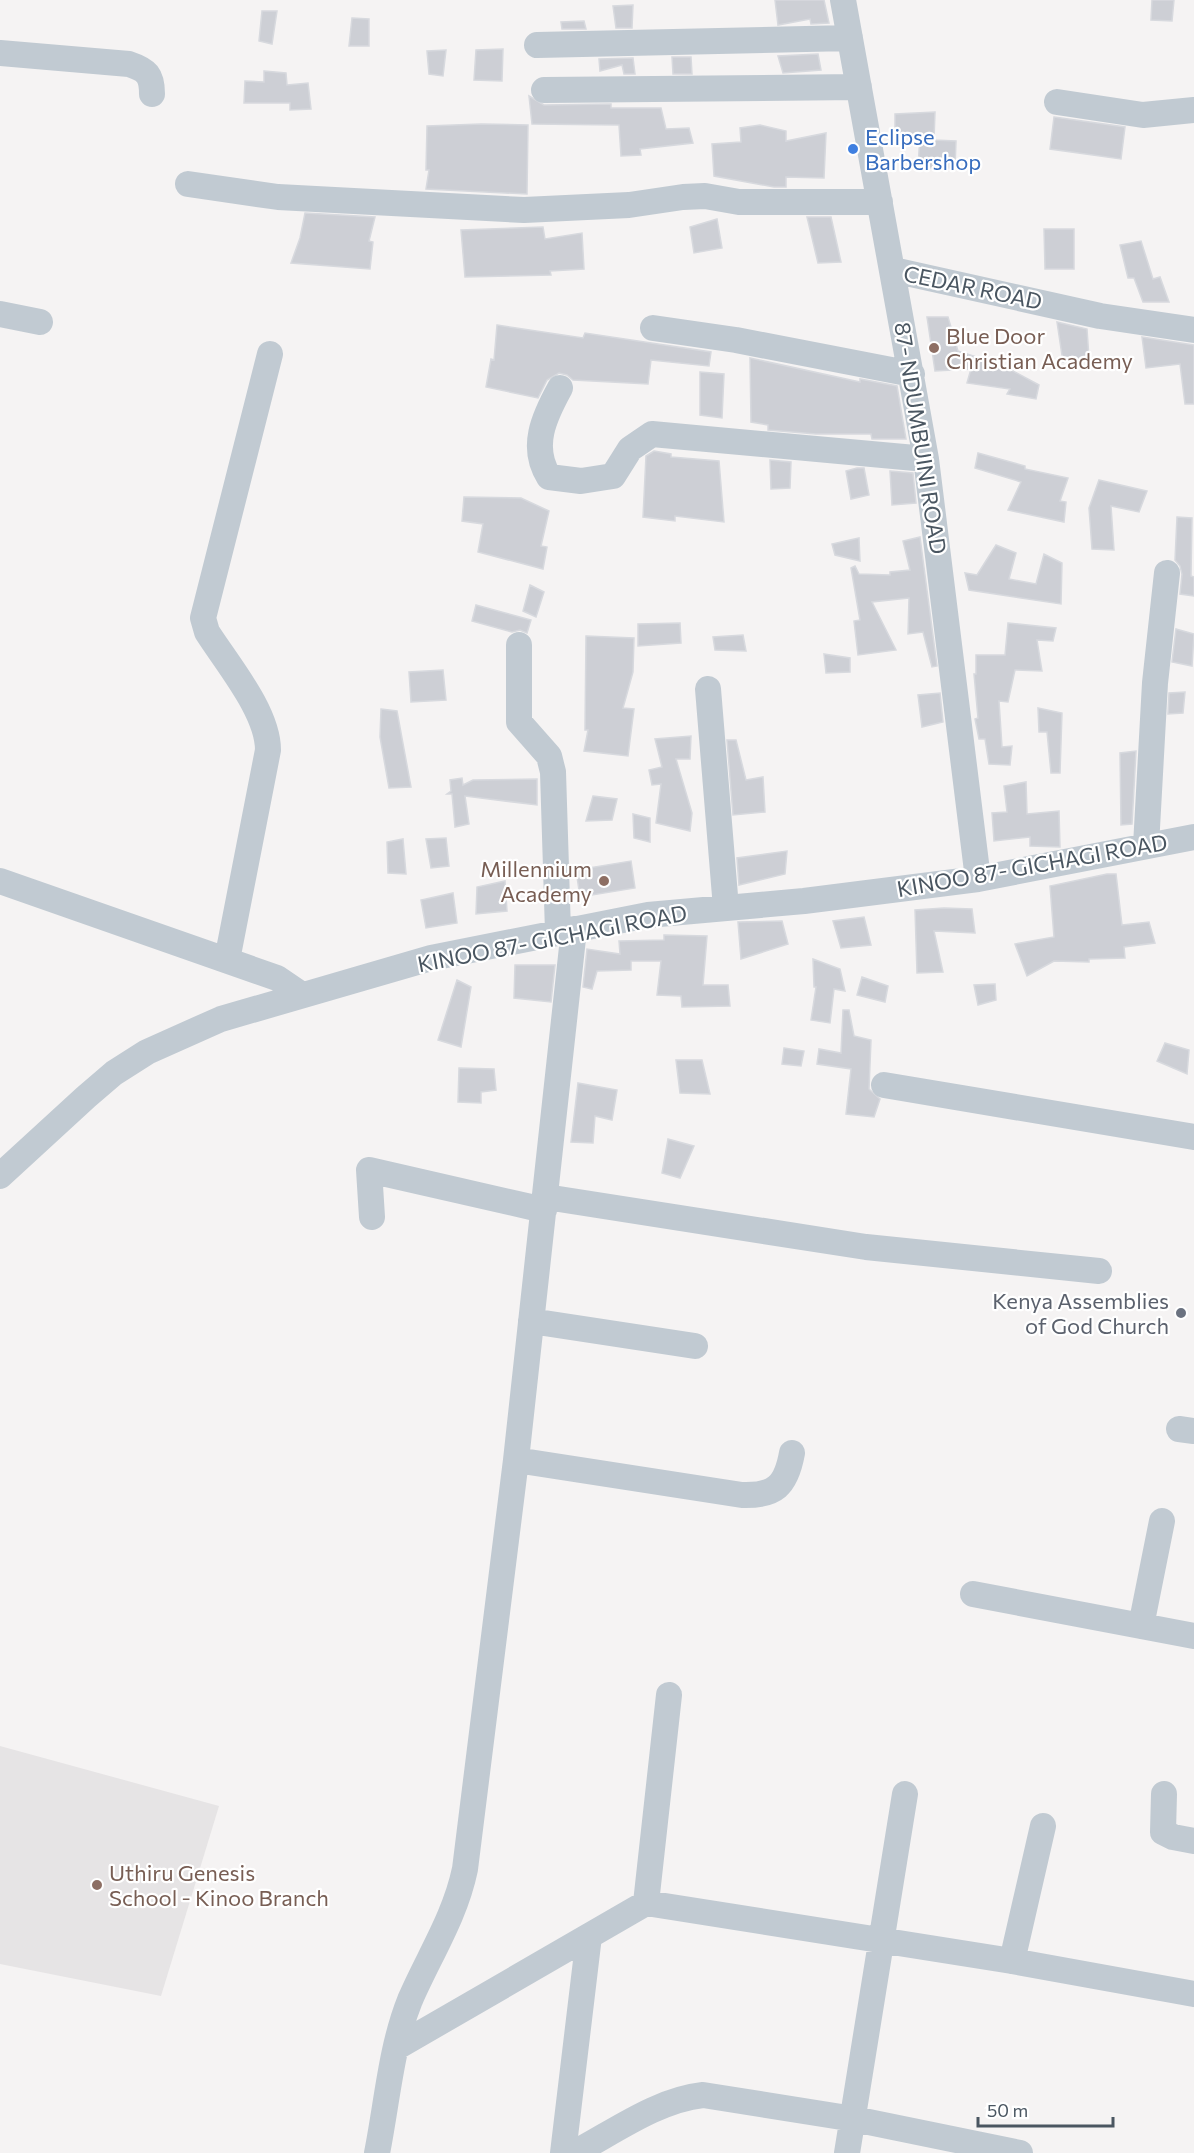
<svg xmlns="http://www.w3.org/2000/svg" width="1194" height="2153" font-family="Commissioner,sans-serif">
<rect width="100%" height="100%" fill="#f5f3f3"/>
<path fill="#e6e4e5" d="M0,1746L219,1806L161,1996L0,1964Z"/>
<path fill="#cdcfd5" stroke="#d7d9de" stroke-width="1.5" d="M775,0H824L829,23L811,24L810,19L778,25Z
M1152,0H1174L1172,21L1151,20Z
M633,5L632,28H616L613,6Z
M262,11H277L272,44L259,41Z
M352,18L369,19V46H349Z
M584,21L586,29H562L561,22Z
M503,49L502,81L474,80L476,50Z
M446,50L443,76L429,74L427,51Z
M818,54L821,70L783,73L778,56Z
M672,57H691L692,74H673Z
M633,58L635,74H624L622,65L600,71L599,59Z
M264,71L286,73L287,85L308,83L311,109L290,110V103H244L245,81L264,82Z
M529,96L544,105L611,104V108H661L666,129L689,128L693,143L640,149L641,155L621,156L619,125L532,124Z
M935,112L934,140L956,141L955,169L918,167L920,136L895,135V114Z
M1054,117L1125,127L1121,159L1050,149Z
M481,124L528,125L527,194L426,189L429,170H426L427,126Z
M760,125L786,131V141L826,133L824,178L786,177V187H774L714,176L712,144L741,142L740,128Z
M305,213L375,217L369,241L373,242L370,269L291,263L300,238Z
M807,217H831L841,262L818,263Z
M717,219L722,248L694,253L690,227Z
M543,227L545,239L582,233L584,269L550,271L551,275L465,277L461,230Z
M1044,229H1074V269H1045Z
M1141,241L1153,279L1160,277L1169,302H1143L1134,278H1128L1120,245Z
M927,317H948L958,351L1004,366L1039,385L1036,399L1007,394L1010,389L967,383L971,369L935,371Z
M1057,322L1087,329L1089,358L1063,362Z
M497,325L583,338L585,333L711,352L709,366L651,360L648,384L573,380L567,375L559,373L547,380L538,398L486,387L491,359L494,360Z
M1142,337L1194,345V404H1185L1180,364L1146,368Z
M750,358L860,382V379L897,386L906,439H872L871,434H816L768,430V425L751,422Z
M700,372L724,374L722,418L700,415Z
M654,451L671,454V457L719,461L724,522L675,516V521L643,517L646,456Z
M978,453L1025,466V469L1068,478L1060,501L1066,502L1064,522L1008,510L1021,482L975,468Z
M770,460L791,462L790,488L771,489Z
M857,468H864L869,495L851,499L846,471Z
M890,471L913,473L916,503L892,505Z
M1099,480L1147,491L1139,512L1111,506L1114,550L1092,549L1089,508Z
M464,497L521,498L549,511L541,546L547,547L543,569L478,552L483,524L462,521Z
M1177,517L1192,518L1191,576L1194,577V596L1180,594L1182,574L1180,566L1175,560Z
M920,537L937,666L932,667L923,632L908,634L909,598L872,602L896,650L858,655L854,621L860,620L851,568L855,566L859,574L890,575V572L910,570L903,541Z
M859,538L860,561L835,555L832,544Z
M996,545L1016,553L1009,579L1036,584L1044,554L1062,563L1061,604L969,590L965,573L977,575Z
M530,585L544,592L536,617L523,611Z
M476,605L531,620L527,633L520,630L512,632L472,621Z
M680,623L681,643L638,646V624Z
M1008,623L1056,628L1053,641L1037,640L1042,671L1015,670L1008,702L999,701L1002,747L1012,746L1010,765L989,764L985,739H979L975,719L978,718L974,674H976V655H1005Z
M1176,629L1194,634L1192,666L1172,662Z
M743,635L746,651L715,650L713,637Z
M586,636L634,638L633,672L623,708L634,709L628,756L584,751L588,730H585Z
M824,654L850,658V672L826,673Z
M443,670L446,700L411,702L409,672Z
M1185,692L1183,713L1168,714L1169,693Z
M940,693L943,722L922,727L918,695Z
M1038,708L1062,713L1060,773H1051L1047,732H1039Z
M381,709L397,711L411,787L389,788L380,737Z
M691,736L690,759H676L692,813L690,831L656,823L661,784L652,785L649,770L662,767L655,739Z
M727,740H736L746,780L763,777L765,812L733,815Z
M1136,751L1132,824L1121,825L1120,753Z
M462,778L463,785L473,780L537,779V805L465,796L469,824L455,827L452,794H447L451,791L450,780Z
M1026,782L1027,814L1059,811L1060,847L1030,846V837L994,841L992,813L1007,812L1004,786Z
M593,796L617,799L612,820L586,821Z
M633,814L650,818V842L634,838Z
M446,838L449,866L431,868L426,839Z
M403,839L406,874L388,873L387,842Z
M787,851L785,874L739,885L737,858Z
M631,861L635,888L580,897L576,870Z
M1107,874H1116L1122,925L1149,922L1155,943L1124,947L1125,958L1089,959V962L1054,961L1027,976L1015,944L1054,937L1050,886Z
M505,881L507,911L476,914L477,887Z
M453,893L457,923L426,928L421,900Z
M944,908L972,909L975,933L934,931L943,972L917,973L915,910Z
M864,917L871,945L841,948L833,921Z
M782,921L788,944L741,959L738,922Z
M664,935L707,936L703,985H728L730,1006L682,1007L681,996L657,995L661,961H631V970L597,971L592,989L583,987L587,949L620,954L619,941L664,940Z
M813,959L840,969L845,991L834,989L830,1023L811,1020L816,987H814Z
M515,965H555L551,1002L514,998Z
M862,977L888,986L885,1002L857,995Z
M457,980L471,987L461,1047L438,1040Z
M995,984L996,1000L978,1005L974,985Z
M843,1010H849L854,1036L871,1040L869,1089L880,1099L874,1117L846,1114L851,1069L817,1064L819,1049L841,1053Z
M1165,1043L1189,1050L1187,1074L1157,1061Z
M784,1048L804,1051L801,1066L782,1064Z
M676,1060H702L710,1094L680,1093Z
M459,1068L494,1069L496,1090L481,1092V1103L458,1102Z
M578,1083L617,1090L612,1120L595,1116L593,1143L571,1142Z
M668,1139L694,1146L680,1178L662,1173Z"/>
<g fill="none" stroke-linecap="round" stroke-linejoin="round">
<path stroke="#c1cad2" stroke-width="26" d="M843,0L926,459L978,879
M537,45L850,38
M0,53L129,64C147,70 152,75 152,94
M544,90L859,87
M1057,102L1143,115L1194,110
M188,184L278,197L524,210L629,205L683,197L705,196L739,202H880
M893,270L1100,316L1194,330
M0,314L40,322
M653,328L736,340L912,374
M560,388C544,417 530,447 549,477L581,481L613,476L630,449L652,434L926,459
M519,645V722L549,756L553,772L558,932
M708,689L726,908
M1146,846L1155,683L1167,573
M0,881L277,978L302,995
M227,960L268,750C268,712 228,665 207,632L203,618L270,354
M884,1085L1194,1137
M0,1176L86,1097L114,1073L147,1052L221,1019L431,958L648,915L804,901L978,879L1194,837
M546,1197L866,1247L1099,1271
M372,1217L369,1170L544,1210
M531,1321L695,1346
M1179,1429L1194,1431
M516,1460L742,1495C775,1496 786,1486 792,1453
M973,1594L1194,1636
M1141,1626L1162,1521
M1164,1794L1163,1832L1173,1837L1194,1841
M646,1903L669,1695
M1012,1961L1043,1826
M397,2047L646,1903L1012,1961L1194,1994
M377,2153C387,2103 391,2047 410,2000C429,1956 455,1917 465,1869L516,1460L574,929
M563,2153L589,1936
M574,2153C614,2132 657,2100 703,2095L854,2119L1020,2153
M847,2153L905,1794"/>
</g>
<circle fill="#3f7fe0" stroke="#fff" stroke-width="2" cx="853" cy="149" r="6"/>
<g fill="#8d6e63" stroke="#fff" stroke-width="2">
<circle cx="934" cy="348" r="6"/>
<circle cx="604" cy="881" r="6"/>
<circle cx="97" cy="1885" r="6"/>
</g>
<circle fill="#6b7280" stroke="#fff" stroke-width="2" cx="1181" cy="1313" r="6"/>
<g text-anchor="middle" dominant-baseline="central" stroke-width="4.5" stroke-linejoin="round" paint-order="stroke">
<g font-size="22" fill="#366cbe" stroke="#fff" text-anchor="start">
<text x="865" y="136">Eclipse<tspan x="865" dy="25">Barbershop</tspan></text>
</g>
<g font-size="22" fill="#4a5661" stroke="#fff">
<text transform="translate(973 287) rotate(12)">CEDAR ROAD</text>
<text transform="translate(921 438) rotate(81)">87- NDUMBUINI ROAD</text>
<text transform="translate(1032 865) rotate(-10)">KINOO 87- GICHAGI ROAD</text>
<text transform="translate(552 938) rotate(-11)">KINOO 87- GICHAGI ROAD</text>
</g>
<g font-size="22" fill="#785e54" stroke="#fff" text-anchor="start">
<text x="946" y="335">Blue Door<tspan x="946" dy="25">Christian Academy</tspan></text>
<text x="592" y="868" text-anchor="end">Millennium<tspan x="592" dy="25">Academy</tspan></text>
<text x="109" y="1872">Uthiru Genesis<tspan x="109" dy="25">School - Kinoo Branch</tspan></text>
</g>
<g font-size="22" fill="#5b616d" stroke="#fff" text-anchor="end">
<text x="1169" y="1300">Kenya Assemblies<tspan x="1169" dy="25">of God Church</tspan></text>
</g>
</g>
<path d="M978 2117v9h135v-9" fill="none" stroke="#4a5661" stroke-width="3"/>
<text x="987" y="2117" font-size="18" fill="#4a5661" stroke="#ffffff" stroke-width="4.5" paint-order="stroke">50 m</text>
</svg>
